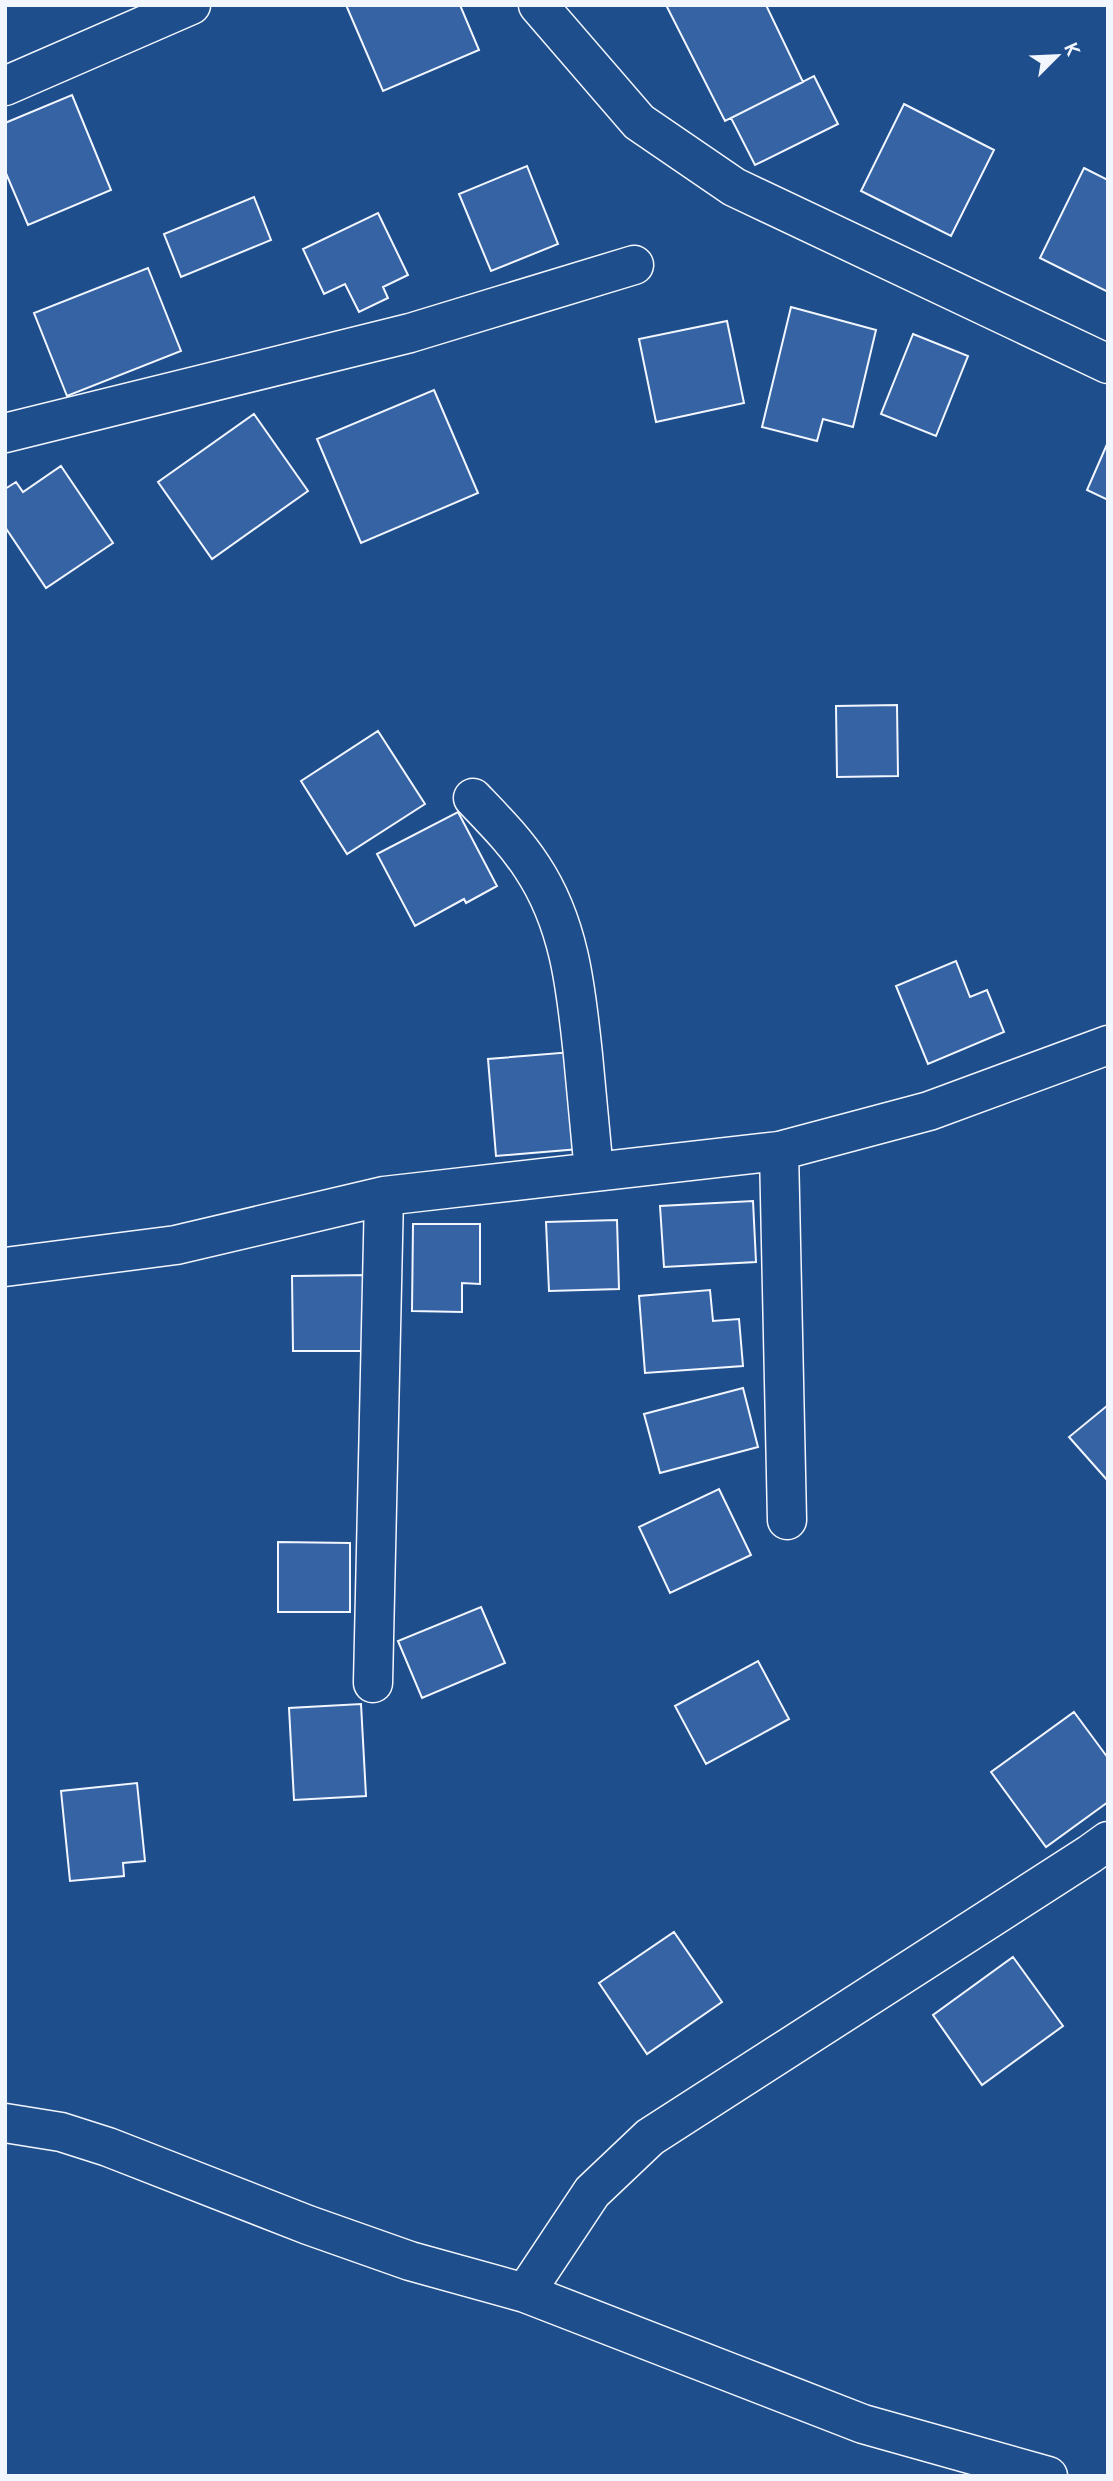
<svg xmlns="http://www.w3.org/2000/svg" width="1113" height="2481" font-family="'Space Grotesk',sans-serif">
<rect width="100%" height="100%" fill="#1f4e8c"/>
<path fill="#3563a3" stroke="#f2f6ff" stroke-width="2" d="M346,5H460L479,50L383,91Z
M666,5H766L803,82L725,121Z
M814,76L838,124L755,165L731,118Z
M72,95L111,190L28,225L5,171V123Z
M904,104L994,150L951,236L861,191Z
M527,166L558,244L491,271L459,194Z
M1084,168L1108,180V292L1040,258Z
M254,197L271,240L181,277L164,234Z
M378,213L408,275L383,287L388,298L359,312L345,284L324,294L303,249Z
M148,268L181,351L67,396L34,313Z
M791,307L876,330L853,427L823,419L817,441L762,427Z
M727,321L744,403L656,422L639,339Z
M913,334L968,356L936,436L881,414Z
M434,390L478,493L361,543L317,439Z
M254,414L308,491L212,559L158,482Z
M1108,442V500L1087,490Z
M61,466L113,543L46,588L5,527V489L16,482L23,492Z
M897,705L898,776L837,777L836,706Z
M378,731L425,804L347,854L301,781Z
M458,812L497,886L466,903L464,899L415,926L377,854Z
M956,961L970,997L987,990L1004,1032L928,1064L896,986Z
M572,1052L579,1149L496,1156L488,1059Z
M753,1201L756,1262L664,1267L660,1206Z
M617,1220L619,1289L549,1291L546,1222Z
M413,1224H480V1284L462,1283V1312L412,1311Z
M370,1275V1351H293L292,1276Z
M710,1290L713,1321L739,1319L743,1366L645,1373L639,1296Z
M743,1388L758,1447L660,1473L644,1414Z
M1108,1405V1481L1069,1437Z
M719,1489L751,1555L670,1593L639,1527Z
M278,1542L350,1543V1612H278Z
M481,1607L505,1663L422,1698L398,1641Z
M758,1661L789,1719L706,1764L675,1706Z
M361,1704L366,1796L294,1800L289,1708Z
M1074,1712L1108,1758V1802L1046,1847L991,1772Z
M137,1783L145,1861L123,1863L124,1876L70,1881L61,1791Z
M674,1932L722,2002L647,2054L599,1983Z
M1013,1957L1063,2026L982,2085L933,2015Z"/>
<g fill="none" stroke-linecap="round" stroke-linejoin="round">
<defs>
<path id="street" d="M5,86L191,5
M5,433L410,333L634,265
M473,798C494,820 515,841 532,867C570,924 576,989 583,1055C587,1094 590,1133 594,1172
M779,1151L787,1520
M5,1267L176,1245L384,1196L779,1151L929,1111L1108,1045
M373,1683L384,1196
M5,2123L61,2132L108,2147L308,2225L410,2261L525,2293L863,2424L1048,2476
M525,2293L592,2192L650,2137L1090,1854L1108,1841"/>
<path id="secondary" d="M538,5L639,122L734,187L1108,364"/>
</defs>
<use href="#street" stroke="#f2f6ff" stroke-width="41"/>
<use href="#secondary" stroke="#f2f6ff" stroke-width="41"/>
<use href="#street" stroke="#1f4e8c" stroke-width="38"/>
<use href="#secondary" stroke="#1f4e8c" stroke-width="38"/>
</g>
<rect width="1113" height="2481" fill="none" stroke="#f2f6ff" stroke-width="14"/>
<g transform="translate(1057 56) rotate(66)" stroke="#1f4e8c" stroke-width="5" paint-order="stroke">
<path d="M0-5L12 26L0 18L-12 26Z" fill="#f2f6ff"/>
<text y="-10" font-size="19" font-weight="bold" text-anchor="middle" fill="#f2f6ff">K</text>
</g>
</svg>
